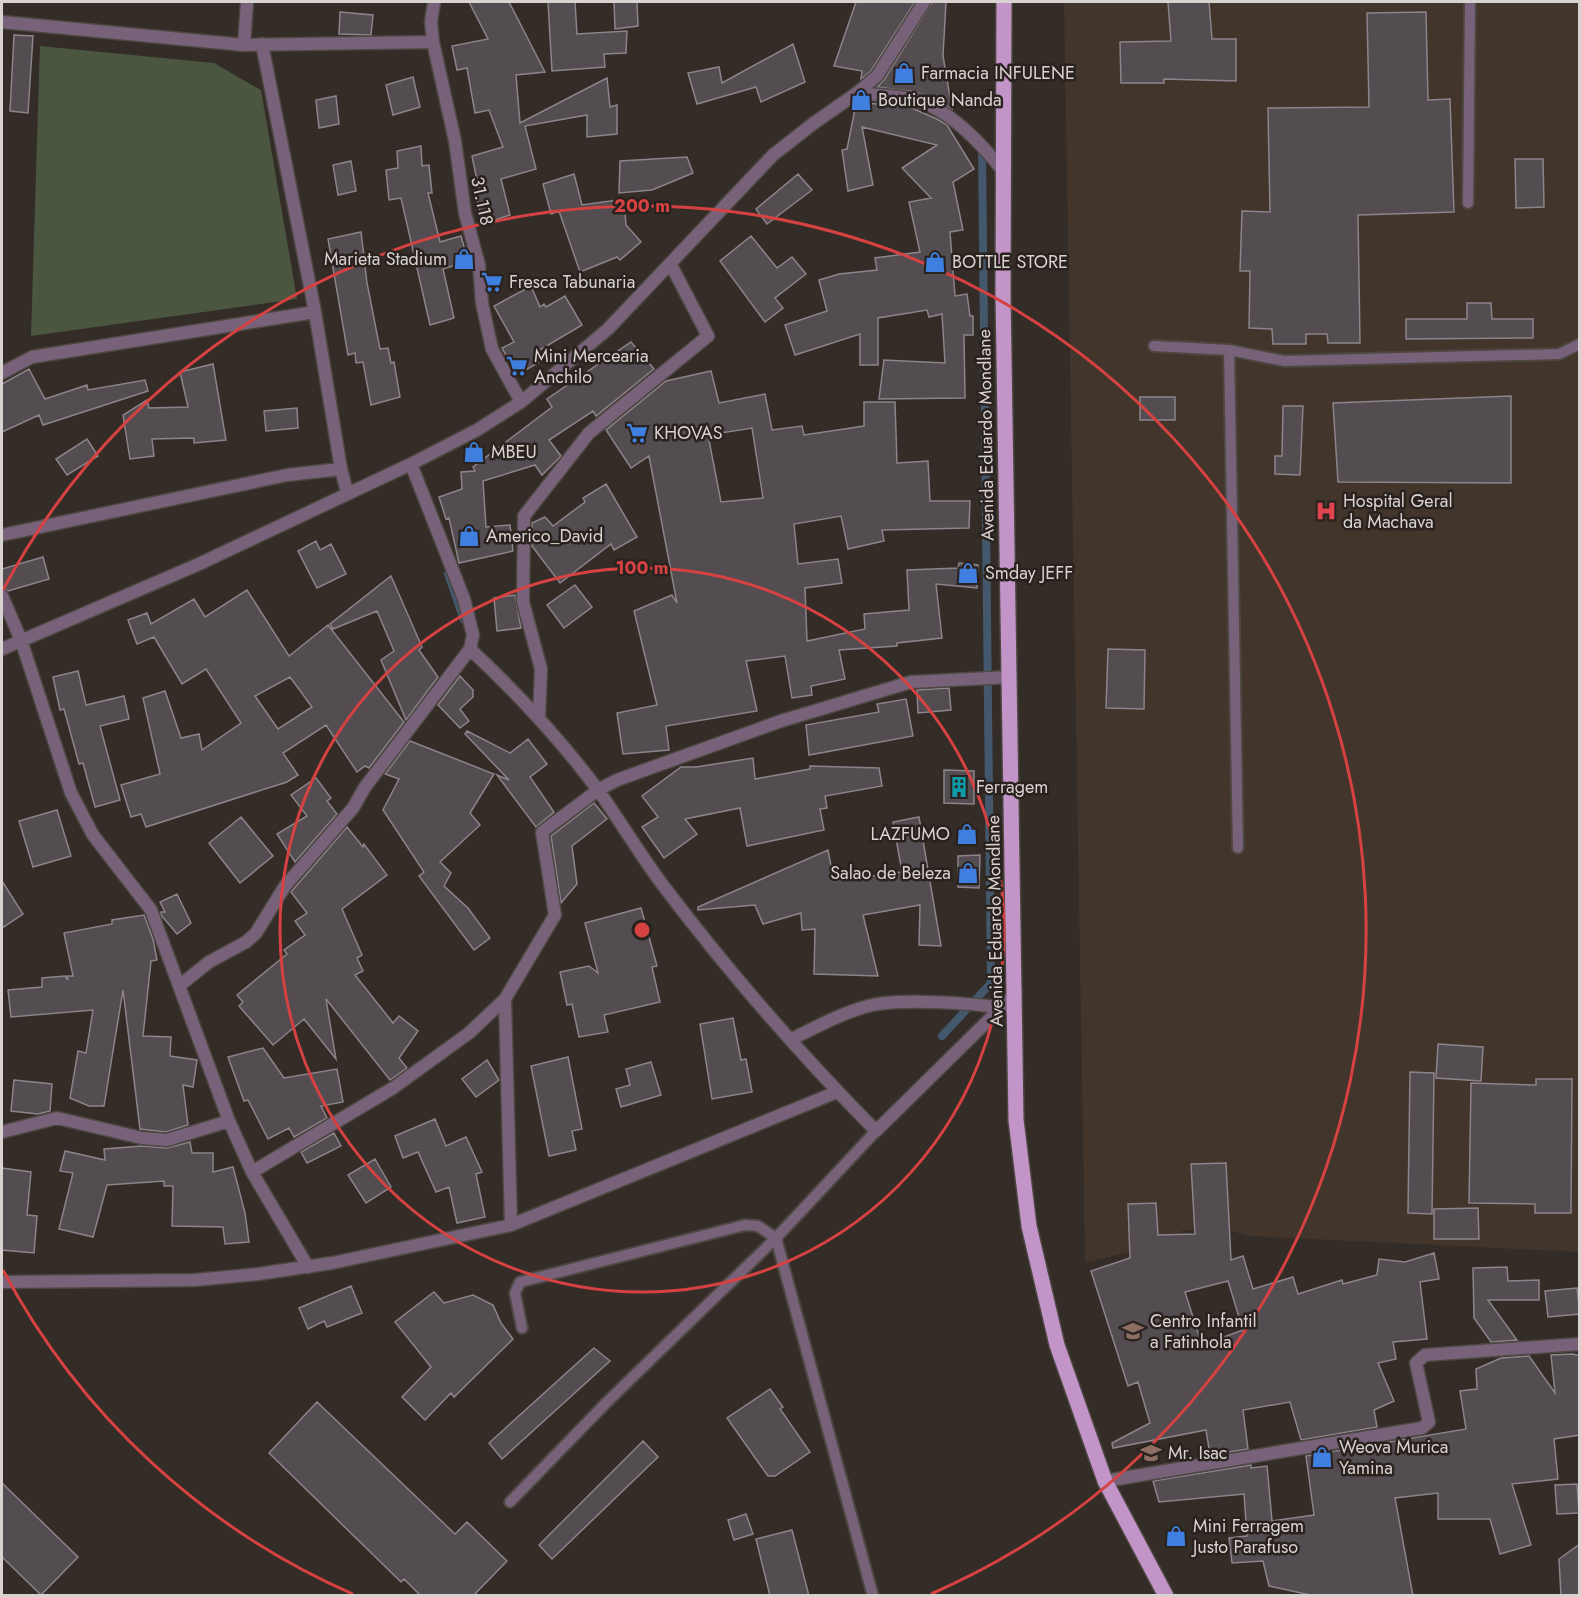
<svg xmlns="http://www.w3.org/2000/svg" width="1581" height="1597" font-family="Jost,sans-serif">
<rect width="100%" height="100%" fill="#332c27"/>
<path fill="#41352c" d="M1064,2H1579V1252L1248,1236L1231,1231L1184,1230L1165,1243L1085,1263Z"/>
<path fill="#4b5640" d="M40,46L214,63L261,90L297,299L31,336Z"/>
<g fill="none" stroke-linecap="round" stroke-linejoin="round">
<path stroke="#43586d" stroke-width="8" d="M448,574L464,620
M942,1036L991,983L982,150"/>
</g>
<path fill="#534c51" stroke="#8c848a" stroke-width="1.5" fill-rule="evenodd" d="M469,2H509L545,72L516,75L520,123L607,78L610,107L617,105V134L587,137V115L525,126L536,169L501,179L510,215L483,224L475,192L479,190L472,156L503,147L489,110L475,113L467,68L457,70L452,46L488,39Z
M548,2H575L577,34L627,31L626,53L604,54L605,67L552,71Z
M614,2H637L638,26L615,29Z
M856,2H915L871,71L861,79L862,71L834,66Z
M932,2H946L943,56L952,109L916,92L877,87L884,80Z
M1168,2H1209L1212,39H1236V81L1164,79V83H1121L1120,42L1171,41Z
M340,12L373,15L371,35L339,34Z
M1426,12L1428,100L1450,99L1454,212L1358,215L1360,343H1328L1327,334H1306V344H1273L1272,329L1249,328L1250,271H1240L1242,211L1270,212L1268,108L1369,107L1367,13Z
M14,35L33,36L28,113L10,111Z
M793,44L805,82L761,102L756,87L697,104L688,73L719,67L722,83Z
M413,77L420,107L393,115L386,85Z
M336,96L339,124L319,128L316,100Z
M859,102L912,108L937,119L947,125L974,169L953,182L963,230L950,232L955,296L967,294L970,316H973V335H964L965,398L879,399L884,360L945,363L942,314L929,317L927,310L878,318V365H860V334L795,355L785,325L827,311L819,280L839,274L877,270L875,258L920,252L909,202L931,198L902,168L937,145L862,127L873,185L848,191L842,150L847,149L856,104Z
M421,146L422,166L429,165L432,193H428L440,242L461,236L468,261L443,269L454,318L430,325L401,198L389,200L386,170L398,168L397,151Z
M687,157L693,173L652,190L619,193L620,161Z
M1515,159H1543L1544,207L1516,208Z
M351,161L356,191L338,195L333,165Z
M574,174L582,205L624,199L626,225L641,242L620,260L617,257L580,272L559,211L551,214L543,184Z
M798,174L812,190L767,224L756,209Z
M361,232L367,283L380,349L388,348L391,363L394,362L400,397L371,405L363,362L356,363L355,353L348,355L328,239Z
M751,236L777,268L792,257L806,274L775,298L783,308L765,322L720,261Z
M531,286L540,307L544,304L546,307L565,296L582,325L538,351L543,360L517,375L502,348L514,342L494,306Z
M1467,303H1491L1492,319H1533V338L1406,339V319H1467Z
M631,342L654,369L596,416L593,411L549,440L561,456L542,475L535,465L483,481L486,527L510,525L513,551L459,563L449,518L446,519L439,497L462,489L461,472L475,471L473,467L552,407L547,399Z
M213,364L226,440L194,443V438L152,439L154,456L130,459L123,415L147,400L149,408L188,407L180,372Z
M29,369L45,399L87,385L88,390L145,380L148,391L43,425L39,415L2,432V384Z
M711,371L719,403L765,394L772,430L802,426L804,435L864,426V402H895L897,463L928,461L930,501H970L969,528L882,530L884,541L848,549L841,516L794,524L798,564L838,559L842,583L805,588L807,641L865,629L864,614L909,610L907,570L958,568L959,563L978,565L977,588L936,584L942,638L897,643V646L839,650L845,679L811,686L812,695L792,698L785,656L746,661L757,711L666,726L669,750L623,754L617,713L657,705L634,611L672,595L677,603L649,456L631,468L606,430L666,381ZM752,428L763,498L721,502L708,435Z
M1511,396V483L1338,482L1333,403Z
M1140,397H1175V420H1140Z
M1283,406H1303L1300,475L1275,474V456H1282Z
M297,408L298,428L266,431L264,411Z
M87,439L98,456L67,475L56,459Z
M606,484L637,537L614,550L611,544L560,583L532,546V523L545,517L553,526L585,502L583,498Z
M316,541L320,550L331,544L346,574L317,588L298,551Z
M43,557L49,579L8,591L2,588V569Z
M391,576L422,647L419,650L438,677L406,720L381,660L394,651L377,611L333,629L330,624Z
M575,585L592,607L564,628L547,605Z
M247,590L289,656L328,625L404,722L369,768L365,766L357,772L326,725L283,753L298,775L287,782L146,827L141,814L131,817L121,785L160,774L143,698L165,691L181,738L199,734L202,750L241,723L206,669L182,684L154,637L137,644L128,620L147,613L151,624L194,599L205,617ZM290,677L312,707L278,729L255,696Z
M515,595L521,628L497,631L494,598Z
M1108,649L1145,650L1144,709L1106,708Z
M78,671L86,705L124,696L129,719L100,726L120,800L95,807L83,763L79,764L64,709L60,710L53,677Z
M460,676L473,690V697L460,709L469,721L460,728L438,705Z
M949,688L951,710L918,713L917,690Z
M906,699L913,736L809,755L806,725L879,712L877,704Z
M467,731L510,753L528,739L547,764L530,777L554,812L536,827L497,775L509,780L465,734Z
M410,741L494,774L470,813L480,825L440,862L451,873L444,886L468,908L490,938L474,950L419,876L424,872L383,810L399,779L385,774Z
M753,758L755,779L810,769V766L879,768L882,786L825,796L827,808L820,809L824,830L747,846L740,808L685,819L697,834L664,858L642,827L658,817L642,796L681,767H696Z
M944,770L974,771V804L944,803Z
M316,778L331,798L327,801L337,814L295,862L277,834L307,816L291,795Z
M594,803L607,819L572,846L577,884L561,903L551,836Z
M57,810L71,856L33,867L19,821Z
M241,817L273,856L240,883L209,843Z
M919,817L941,946L919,945L920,905L863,915L878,976L814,974L815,929L802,930L801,913L763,924L755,905L698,910V907L828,850L834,881L902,872L893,822Z
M347,827L363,847L364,844L387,875L342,909L362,955L357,958L363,971L355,975L393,1023L399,1016L418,1031L399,1058L407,1068L390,1080L326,999L336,1059L304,1019L273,1045L239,1006L243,1002L237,995L287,954L284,950L305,935L295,921L307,913L291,892Z
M980,855L979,888L958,887V856Z
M2,881L23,914L2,928Z
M177,894L191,923L177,934L161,915V912H165L160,902Z
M641,908L657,966L652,967L660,1002L604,1015L608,1032L579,1037L572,1004L567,1005L560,972L589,966L598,973L585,923Z
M144,915L153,939L157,960L151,961L143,1036L171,1037L170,1056L197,1060L193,1087L183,1085L188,1125L166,1132L140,1129L123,990L104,1106H89L70,1098L78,1051L86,1053L93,1010L11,1017L8,990L42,987V978L65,976L68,980L67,976H73L64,933L112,924V920Z
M733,1018L741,1060L746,1059L752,1092L712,1099L700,1024Z
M1438,1044L1483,1047L1481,1081L1436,1078Z
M263,1048L284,1078L337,1069L343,1102L321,1106L327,1118L294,1137L289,1128L268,1139L248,1100L244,1101L228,1057Z
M568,1057L582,1129L572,1131L576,1150L549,1156L531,1066Z
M487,1060L499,1080L476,1097L462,1079Z
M651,1062L661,1095L621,1107L616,1089L630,1085L626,1069Z
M1410,1072L1434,1073L1432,1214L1408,1213Z
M1536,1079H1572L1571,1213H1535V1204L1469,1203L1471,1083L1536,1085Z
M14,1080L52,1084L50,1111L38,1114L11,1111Z
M435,1119L446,1146L466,1137L482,1172L476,1174L485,1217L457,1223L449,1187L436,1192L418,1152L403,1158L395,1136Z
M334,1133L341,1146L307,1163L301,1152Z
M190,1142L192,1153H213V1172L233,1167L245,1213L249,1242L225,1244L223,1227L172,1226L173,1186H164V1181L107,1185L93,1237L59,1229L73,1173L60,1171L65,1151L105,1160L104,1149L142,1146L167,1148Z
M375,1159L391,1187L366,1203L348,1175Z
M1226,1163L1231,1260L1243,1256L1253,1289L1293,1277L1298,1294L1342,1280L1343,1284L1377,1275L1379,1259L1405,1262L1434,1253L1439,1279L1420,1282L1427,1339L1393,1342L1396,1359L1378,1363L1394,1401L1374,1410L1377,1427L1301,1440L1290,1402L1243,1410L1248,1449L1210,1455L1206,1430L1113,1448L1112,1443L1150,1423L1138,1382L1128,1386L1091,1271L1130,1258L1128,1204L1156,1203L1158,1235L1195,1234L1191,1164ZM1228,1281L1243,1330L1202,1345L1185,1292Z
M2,1168L31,1172L27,1215L37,1216L34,1253L2,1250Z
M1478,1208L1479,1239H1434V1209Z
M1507,1267L1508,1281L1539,1280V1300H1488L1517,1340L1491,1342L1474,1318L1473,1268Z
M351,1286L362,1313L327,1327L324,1321L308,1329L299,1308Z
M1577,1288L1580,1314L1548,1317L1545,1291Z
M434,1292L444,1303L473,1295L493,1305L501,1323L513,1339L454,1397L451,1393L425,1420L402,1397L431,1367L395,1322Z
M594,1348L610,1361L502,1459L489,1443Z
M1573,1354L1580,1356V1435L1554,1439L1558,1479L1512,1484L1531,1545L1500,1554L1490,1519H1438V1493L1395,1498L1413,1596H1315L1269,1586L1263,1561L1232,1563L1229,1538L1247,1536L1244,1494L1159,1502L1153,1481L1251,1465V1468L1267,1466L1272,1521L1314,1515L1306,1456L1466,1429L1460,1391L1477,1389L1476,1369L1501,1358L1529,1356L1555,1393L1551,1355Z
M770,1389L783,1407L780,1409L810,1452L775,1476H768L727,1418Z
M317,1402L455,1534L467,1522L507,1561L473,1596H421L404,1579L401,1582L269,1453Z
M643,1441L658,1457L552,1559L539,1545Z
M2,1483L78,1557L41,1595L2,1557Z
M1577,1484L1579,1513L1557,1514L1555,1485Z
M746,1514L753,1534L734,1540L728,1520Z
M792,1530L809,1596H770L756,1539Z
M1580,1544V1596H1561L1559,1559Z"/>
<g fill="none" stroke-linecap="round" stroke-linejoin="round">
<defs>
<path id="lane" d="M1468,203L1470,2
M1154,346L1229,350L1284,361L1559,354L1580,344
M1229,350L1238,848
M522,1328L515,1293L520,1282L745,1225L758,1226L776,1238L873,1596
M510,1502L607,1402L776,1238L876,1131"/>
<path id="street" d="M434,2L431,22L433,42L455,141L465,213L479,265L482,303L492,349L521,402
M2,22L244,45L433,42
M262,44L315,312L341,469L347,492
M244,45L247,2
M857,93L877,76L924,2
M2,373L32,357L315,312
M2,535L287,475L341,469
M2,596L21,640L71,793L93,835L151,910L229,1121L252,1172L308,1267
M2,649L199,564L411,464L477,430L521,402L608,329L773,155L814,123L857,93C880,96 910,95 931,106C960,120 985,148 1004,172
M470,649C516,692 560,739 598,790C620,821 639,853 662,884C727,970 800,1054 876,1131L1016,993
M539,718L541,669L523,602L524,516L589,433L708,336L671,265
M179,986L209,962L246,942L256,933L285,886L353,808L365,787L470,649L473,635L464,599L411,464
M505,999L511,1225
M792,1039C816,1027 842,1013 868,1006C899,998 970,1003 1003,1008
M2,1132L57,1118L142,1138L167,1140L229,1121
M252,1172L393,1088L469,1033L505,999L555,915L542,832L598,790L617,780L781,721L911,682L1010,677
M2,1282L195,1280L258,1274L332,1263L511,1225L837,1092
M1105,1481L1422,1428L1429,1422L1416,1363L1425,1355L1580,1344"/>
<path id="primary" d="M1004,2L1003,294L1016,1120L1029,1226L1057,1345L1105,1481L1166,1596"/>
</defs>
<use href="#lane" stroke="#4d4742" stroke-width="14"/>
<use href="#street" stroke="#4d4742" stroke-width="15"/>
<use href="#primary" stroke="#4d4742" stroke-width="18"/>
<use href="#lane" stroke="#78627a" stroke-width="10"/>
<use href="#street" stroke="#78627a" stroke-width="12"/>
<use href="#primary" stroke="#c294c7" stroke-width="15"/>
</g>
<g fill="none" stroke="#d64241" stroke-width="3">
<circle cx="642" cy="930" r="362"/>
<path d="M353 1594A724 724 0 0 1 3 1270M3 590A724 724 0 1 1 931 1594"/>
</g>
<defs>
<symbol id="shop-bare" viewBox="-9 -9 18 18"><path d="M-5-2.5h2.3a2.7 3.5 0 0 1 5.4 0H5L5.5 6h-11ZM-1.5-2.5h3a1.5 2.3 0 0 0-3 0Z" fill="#3f7fe0" stroke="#29221e" stroke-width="2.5" paint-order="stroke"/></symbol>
<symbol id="supermarket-bare" viewBox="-9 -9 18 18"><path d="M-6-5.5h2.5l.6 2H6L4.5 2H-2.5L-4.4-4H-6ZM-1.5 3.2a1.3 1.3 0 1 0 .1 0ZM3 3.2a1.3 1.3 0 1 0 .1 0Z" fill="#3f7fe0" stroke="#29221e" stroke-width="2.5" paint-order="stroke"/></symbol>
<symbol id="hospital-bare" viewBox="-9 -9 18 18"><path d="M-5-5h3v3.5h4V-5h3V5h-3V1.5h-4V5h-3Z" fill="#e0444e" stroke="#29221e" stroke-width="2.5" paint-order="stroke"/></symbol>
<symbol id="building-bare" viewBox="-9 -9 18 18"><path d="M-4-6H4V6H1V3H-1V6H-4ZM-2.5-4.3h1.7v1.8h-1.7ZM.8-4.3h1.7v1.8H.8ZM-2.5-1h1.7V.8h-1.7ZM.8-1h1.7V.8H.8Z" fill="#0f9aa8" stroke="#29221e" stroke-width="2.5" paint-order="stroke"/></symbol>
<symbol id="school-bare" viewBox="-9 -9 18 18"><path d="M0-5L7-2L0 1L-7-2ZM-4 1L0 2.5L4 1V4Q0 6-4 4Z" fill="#8d6e63" stroke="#29221e" stroke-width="2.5" paint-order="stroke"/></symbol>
</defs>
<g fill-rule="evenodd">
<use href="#shop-bare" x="889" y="58" width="30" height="30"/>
<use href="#shop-bare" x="846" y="85" width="30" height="30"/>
<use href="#shop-bare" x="449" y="244" width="30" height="30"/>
<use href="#shop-bare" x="920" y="247" width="30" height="30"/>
<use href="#supermarket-bare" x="477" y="267" width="30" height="30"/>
<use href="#supermarket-bare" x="502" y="351" width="30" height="30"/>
<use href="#supermarket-bare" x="622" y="418" width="30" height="30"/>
<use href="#shop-bare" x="459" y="437" width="30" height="30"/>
<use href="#hospital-bare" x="1311" y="496" width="30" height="30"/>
<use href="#shop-bare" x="454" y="521" width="30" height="30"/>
<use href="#shop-bare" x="953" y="558" width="30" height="30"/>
<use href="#building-bare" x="944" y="772" width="30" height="30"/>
<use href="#shop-bare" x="952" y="819" width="30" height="30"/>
<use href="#shop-bare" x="953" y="858" width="30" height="30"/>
<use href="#school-bare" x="1118" y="1316" width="30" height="30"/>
<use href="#school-bare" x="1136" y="1438" width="30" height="30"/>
<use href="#shop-bare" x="1307" y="1442" width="30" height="30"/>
<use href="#shop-bare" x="1161" y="1521" width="30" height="30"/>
</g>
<g text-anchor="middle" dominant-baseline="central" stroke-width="5" stroke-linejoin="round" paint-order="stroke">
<g font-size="18" fill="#d8d3d0" stroke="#29221e" text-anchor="start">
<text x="921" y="73">Farmacia INFULENE</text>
<text x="878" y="100">Boutique Nanda</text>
<text x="447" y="259" text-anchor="end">Marieta Stadium</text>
<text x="952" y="262">BOTTLE STORE</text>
<text x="509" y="282">Fresca Tabunaria</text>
<text x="534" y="356">Mini Mercearia<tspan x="534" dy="21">Anchilo</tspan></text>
<text x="654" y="433">KHOVAS</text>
<text x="491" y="452">MBEU</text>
<text x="1343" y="501">Hospital Geral<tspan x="1343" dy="21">da Machava</tspan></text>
<text x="486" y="536">Americo_David</text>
<text x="985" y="573">Smday JEFF</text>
<text x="976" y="787">Ferragem</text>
<text x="950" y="834" text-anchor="end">LAZFUMO</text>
<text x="951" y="873" text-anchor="end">Salao de Beleza</text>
<text x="1150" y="1321">Centro Infantil<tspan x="1150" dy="21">a Fatinhola</tspan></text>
<text x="1339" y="1447">Weova Murica<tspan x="1339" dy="21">Yamina</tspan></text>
<text x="1168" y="1453">Mr. Isac</text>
<text x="1193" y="1526">Mini Ferragem<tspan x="1193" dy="21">Justo Parafuso</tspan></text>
</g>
<g font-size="18" fill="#d8d3d0" stroke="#29221e">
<text transform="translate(482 201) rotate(78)">31.118</text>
<text transform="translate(986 435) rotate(-91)">Avenida Eduardo Mondlane</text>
<text transform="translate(995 921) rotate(-91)">Avenida Eduardo Mondlane</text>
</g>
</g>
<circle cx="642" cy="930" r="9" fill="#d64241" stroke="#29221e" stroke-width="3"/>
<g font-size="18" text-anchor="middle" font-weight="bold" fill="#d64241" stroke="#29221e" stroke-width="5" stroke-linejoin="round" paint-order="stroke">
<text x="642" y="212">200 m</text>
<text x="642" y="574">100 m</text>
</g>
<rect width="1581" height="1597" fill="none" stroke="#d8d3d0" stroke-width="6"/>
</svg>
